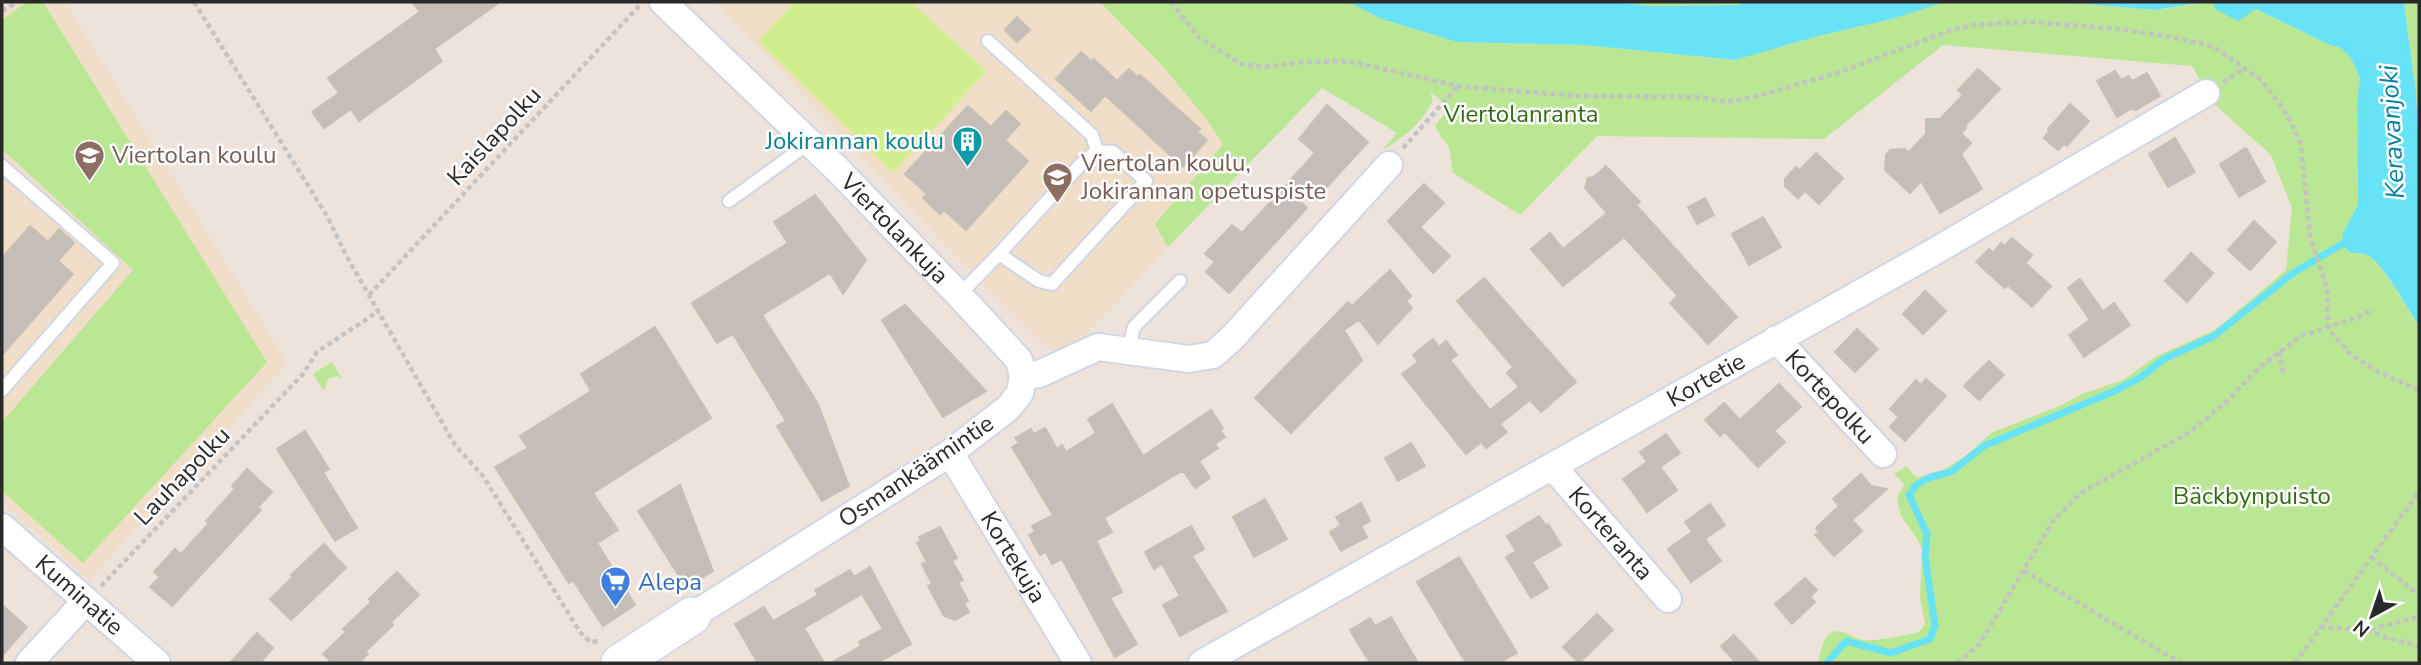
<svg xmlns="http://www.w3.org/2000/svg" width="2421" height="665" font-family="'Nunito Sans',sans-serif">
<rect width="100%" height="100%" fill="#ede3db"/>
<path fill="#f0dec9" d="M2,2H65L287,363L89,580L2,501Z
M715,2H1143L1251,160L1077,344L1049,350L978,279Z"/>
<path fill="#bae794" d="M27,2H43L267,362L83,563L2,491V422L133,270L2,149V20Z
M1100,2H1348L1382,19L1457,42L1584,45L1734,60L1818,36L1892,19L1945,2H2062L2155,10L2213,2L2215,9H2256L2330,45L2341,48L2351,58L2360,78L2357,102L2358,205L2343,233L2345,247L2350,253C2355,253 2362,253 2367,255C2380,259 2409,312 2419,326V663H1818C1822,647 1824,625 1846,633C1851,634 1856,639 1862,640C1873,642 1904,635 1917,633L1923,628L1925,623L1920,598L1922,550L1918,540L1901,516L1897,498L1904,484L1894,474L1906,466L1917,478L1945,469L1967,455L1991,433L2064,404L2082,394L2123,380L2157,356L2215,330L2286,270L2292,208L2271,155L2215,105L2192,66L1943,45L1824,139L1597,136L1520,215L1453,173L1449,147L1441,137L1435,125L1450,108L1430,92L1433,99C1424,123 1403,137 1382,151L1397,133L1322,88L1168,247L1155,224L1223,144L1207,120L1162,65Z
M1617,2H1746L1737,5L1650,6Z
M2404,2H2419V152L2416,93Z
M332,362L342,379L337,376L328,379L324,391L313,374Z"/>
<path fill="#d2ef8f" d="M795,2H911L987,71L893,173L758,41Z"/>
<path fill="#67e2f6" d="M1348,2H1617L1650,6L1737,5L1746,2H1945L1892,19L1818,36L1735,60L1584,45L1457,42L1382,19Z
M2062,2H2205L2155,10Z
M2213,2L2404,3L2416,93L2419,152V326C2410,312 2380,259 2367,255C2362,253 2355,253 2350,253L2345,247L2342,238L2343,233L2358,205L2357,102L2360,78L2351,58L2341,48L2330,45L2256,9L2238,21L2215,9Z"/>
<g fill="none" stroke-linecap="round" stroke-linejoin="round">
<path stroke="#67e2f6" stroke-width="7" d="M1827,663L1846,641L1891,653L1930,639L1935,626L1925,556L1927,534L1909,495L1916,485L1931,477L1951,472L1984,446L2115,391L2141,377L2164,359L2214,336L2293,273L2351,239"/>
</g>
<path fill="#c5bdb8" stroke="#c8bfb4" stroke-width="2" d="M412,2H500L434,49L442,61L359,121L351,109L324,128L312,112L339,93L328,78L420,12Z
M1017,17L1030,30L1017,42L1005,30Z
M1081,52L1091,61L1094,59L1117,81L1129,69L1138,77L1140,75L1200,129L1197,132L1207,140L1183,167L1105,95L1091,111L1056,79Z
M1978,69L2000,89L1964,127L1966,128L1961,133L1971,143L1961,154L1982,189L1940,213L1921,181L1910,193L1885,170L1886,155L1890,150L1905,149L1909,152L1926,134V119H1940L1963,95L1958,90Z
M2115,71L2121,80L2129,76L2132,81L2147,73L2160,96L2136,110L2131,109L2117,117L2097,81Z
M2070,104L2089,121L2067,146L2064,144L2058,150L2044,138L2049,131L2048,129Z
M1327,105L1368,142L1315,200L1286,185L1315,153L1299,139Z
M968,106L991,127L1006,111L1020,124L1005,140L1028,161L966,230L944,210L940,214L923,198L927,194L905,174Z
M2175,138L2195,172L2168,187L2149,154Z
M2246,148L2265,182L2239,197L2220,164Z
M1816,153L1843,178L1819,204L1805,191L1798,198L1785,186V179L1796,167L1800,170Z
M1606,166L1640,202L1636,205L1737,317L1708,344L1670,303L1678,296L1624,237L1563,286L1531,249L1550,233L1563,249L1607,213L1585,188L1588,178L1594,177Z
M1424,184L1444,203L1420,227L1450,256L1433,273L1388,221Z
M1285,186L1307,208L1229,293L1206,272L1215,262L1205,254L1232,225L1242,233Z
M815,195L866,260L843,294L830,273L762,315L817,402L849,486L822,501L777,426L786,421L733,334L717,343L692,303L788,243L774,222Z
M1705,198L1714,215L1697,224L1688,207Z
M1763,217L1781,247L1749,265L1732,234Z
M2254,221L2276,242L2250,270L2228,250Z
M30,226L48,242L59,229L74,243L58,261L73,274L2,355V258Z
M2012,238L2032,255L2025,263L2051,286L2032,307L2008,285L2005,288L1976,262L1989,249L1993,253L2001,243L2005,246Z
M2191,253L2213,273L2187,302L2165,281Z
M1390,270L1411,296L1406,301L1412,308L1378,344L1359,320L1344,330L1362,360L1291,433L1255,398L1348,302L1352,306Z
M1484,278L1576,382L1541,412L1530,400L1500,424L1507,432L1486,448L1481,442L1466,454L1402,374L1418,362L1413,355L1433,339L1439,347L1446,341L1457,355L1450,360L1490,410L1519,387L1507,373L1513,367L1457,301Z
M2080,279L2103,311L2114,303L2130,325L2084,357L2069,335L2090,320L2068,288Z
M1925,291L1946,311L1923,334L1903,314Z
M905,305L986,391L943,417L882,320Z
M655,327L711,418L593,493L618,530L597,543L635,605L603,626L573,580L569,583L495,467L528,448L520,436L591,391L581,374Z
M1857,329L1878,349L1855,372L1835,352Z
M1989,361L2004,375L1979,400L1964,386Z
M1926,379L1946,396L1905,441L1890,427L1899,417L1890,409L1916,380L1921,385Z
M1779,384L1801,407L1774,431L1785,442L1758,467L1725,432L1720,436L1705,420L1724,403L1740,420Z
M1112,404L1143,456L1211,410L1223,428L1220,430L1225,437L1215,444L1218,448L1199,461L1210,478L1195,488L1184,472H1180L1104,518L1112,532L1096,541L1122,592L1110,598L1137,644L1115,657L1062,559L1052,564L1046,552L1040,555L1029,535L1035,532L1032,526L1053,515L1012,447L1019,443L1015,438L1031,429L1034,434L1045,428L1057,449L1062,445L1066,452L1096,433L1088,419Z
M305,431L329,469L323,472L357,528L335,541L277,449Z
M1666,434L1680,453L1660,467L1677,490L1647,512L1623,479L1647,462L1640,452Z
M1411,443L1425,466L1398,481L1385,458Z
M247,469L272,492L258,507L261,510L172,606L150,587L160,577L154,572L175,549L181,554L209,523L206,521L235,489L232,486Z
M1861,474L1871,486L1887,489L1852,520L1862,531L1834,556L1815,535L1819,532L1816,528L1839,506L1833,499Z
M680,485L713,571L686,587L638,511Z
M1265,499L1287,539L1254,557L1233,517Z
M1361,503L1370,521L1361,526L1367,537L1341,551L1330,532L1341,525L1336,517Z
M1710,504L1725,525L1705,539L1721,561L1691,582L1668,549L1692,532L1685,522Z
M1539,516L1546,526L1548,524L1561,545L1532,562L1548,588L1531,598L1506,557L1516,551L1507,536Z
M1191,526L1204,549L1192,556L1227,611L1180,636L1163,605L1180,596L1162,564L1154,569L1145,552Z
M940,527L957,558L952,561L963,580L958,582L968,601L964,603L969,612L955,620L944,616L928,586L932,584L922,564L927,562L917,543L921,541L919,537Z
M324,544L346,568L291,620L270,599L293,577L291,575Z
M1459,557L1517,653L1499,663H1466L1417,582Z
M870,567L911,644L877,663H831L861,646L859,642L883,629L862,594L804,628L824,663H758L735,624L764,607L773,621L818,595L815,590L850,570L854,577Z
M397,572L419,595L391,622L393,625L365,652L368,654L359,663H332L323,654L346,632L343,629L371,602L369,599Z
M1805,578L1817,590L1810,597L1815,602L1792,624L1775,604Z
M2,605L27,627L2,656Z
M1597,614L1613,630L1579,663L1563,647Z
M1391,617L1418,663H1370L1350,630L1370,618L1375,626Z
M257,633L273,648L260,663H230Z
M1734,635L1760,663H1736L1721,646Z"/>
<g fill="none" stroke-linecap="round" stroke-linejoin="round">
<defs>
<path id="lane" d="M988,41L1092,135L1097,151
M2,166L113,263L2,390
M729,201L809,143
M959,295L999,254L1039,281L1052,284L1146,181L1113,152L1097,151L1081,164L999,254
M1128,351L1134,327L1180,281"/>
<g id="street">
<path id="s1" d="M663,2L837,169L959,295L1019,360L1023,376L1020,393L1008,408L950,453L692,616"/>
<path id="s2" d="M1776,339L1883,454"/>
<path d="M1023,376L1039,374L1098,347L1189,359L1213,355L1232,338L1389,165"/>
<path id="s3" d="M950,453L1078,663"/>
<path id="s4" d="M1553,467L1668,599"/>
<path id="s5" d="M2,527L157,663"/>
<path d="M29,663L86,601"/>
<path id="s6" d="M1202,663L1930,254L2206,93"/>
</g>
<path id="secondary" d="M620,663L692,616"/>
</defs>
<use href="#lane" stroke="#d0d6e4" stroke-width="16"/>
<use href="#street" stroke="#d0d6e4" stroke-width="30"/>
<use href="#secondary" stroke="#d0d6e4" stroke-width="40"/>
<path stroke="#c3c3c3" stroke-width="4.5" stroke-dasharray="5 3.5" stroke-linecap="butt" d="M194,2L327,216L347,257L455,445L483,476L580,632L590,642L601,641
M1171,2L1199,38L1241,64L1264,67L1305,62L1348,61L1458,86L1577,96L1701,97L1726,102L1758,96L1840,72L1949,31L1973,25L2032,22L2119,29L2173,37L2214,47L2261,80L2282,107L2294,128L2301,145L2310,236L2327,288L2328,325L2334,336L2351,355L2378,372L2419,390
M2,11L17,2
M2223,82L2246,68
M1403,148L1458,86
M369,295L641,4
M2279,351L2284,376
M2371,557L2419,595
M2024,571L2181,663
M101,586L303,374L317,352L379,311
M2320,627L2367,630L2419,617
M2367,630L2387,638L2419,646
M1957,663L1979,645L2053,521L2081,493L2190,432L2225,403L2261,366L2301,336L2361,316L2373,309
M2295,663L2419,492"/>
<use href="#lane" stroke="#fff" stroke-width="12"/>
<use href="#street" stroke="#fff" stroke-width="26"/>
<use href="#secondary" stroke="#fff" stroke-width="37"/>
</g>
<defs>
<symbol id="building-pin" viewBox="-11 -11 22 30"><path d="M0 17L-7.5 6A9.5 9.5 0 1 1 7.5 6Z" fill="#0f9aa8" stroke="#fff"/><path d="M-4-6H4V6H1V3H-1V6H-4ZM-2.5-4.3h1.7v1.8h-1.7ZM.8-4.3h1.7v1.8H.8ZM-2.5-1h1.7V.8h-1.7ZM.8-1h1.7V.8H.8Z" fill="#fff"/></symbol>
<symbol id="school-pin" viewBox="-11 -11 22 30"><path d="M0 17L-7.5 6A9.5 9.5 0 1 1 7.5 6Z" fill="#8d6e63" stroke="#fff"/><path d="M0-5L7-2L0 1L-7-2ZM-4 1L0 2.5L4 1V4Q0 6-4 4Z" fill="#fff"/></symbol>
<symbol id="supermarket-pin" viewBox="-11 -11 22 30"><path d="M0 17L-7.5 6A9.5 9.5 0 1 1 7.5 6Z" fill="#3f7fe0" stroke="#fff"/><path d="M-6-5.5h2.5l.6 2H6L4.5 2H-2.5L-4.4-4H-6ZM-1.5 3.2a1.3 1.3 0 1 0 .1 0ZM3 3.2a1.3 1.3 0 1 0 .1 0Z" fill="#fff"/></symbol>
</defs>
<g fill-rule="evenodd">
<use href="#building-pin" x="950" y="124" width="35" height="47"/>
<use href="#school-pin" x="72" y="138" width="35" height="47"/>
<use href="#school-pin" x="1040" y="160" width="35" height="47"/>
<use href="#supermarket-pin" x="598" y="564" width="35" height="47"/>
</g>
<g text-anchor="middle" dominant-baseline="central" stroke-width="5" stroke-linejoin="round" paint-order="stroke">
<g font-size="24" fill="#326c15" stroke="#fff">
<text x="1521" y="114">Viertolanranta</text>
<text x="2252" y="496">Bäckbynpuisto</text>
</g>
<g font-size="24" fill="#2a2a2a" stroke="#fff">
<text transform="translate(494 136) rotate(-47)">Kaislapolku</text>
<text stroke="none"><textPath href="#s1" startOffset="324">Viertolankuja</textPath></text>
<text stroke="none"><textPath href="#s6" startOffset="578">Kortetie</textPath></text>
<text stroke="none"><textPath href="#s2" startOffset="79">Kortepolku</textPath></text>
<text transform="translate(916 471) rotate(-34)">Osmankäämintie</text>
<text transform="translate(182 476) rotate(-46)">Lauhapolku</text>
<text stroke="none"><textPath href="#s4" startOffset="88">Korteranta</textPath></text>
<text stroke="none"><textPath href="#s3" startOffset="122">Kortekuja</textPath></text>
<text stroke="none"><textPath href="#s5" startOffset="103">Kuminatie</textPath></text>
</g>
<g font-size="24" fill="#0d838f" stroke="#fff" text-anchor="end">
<text x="944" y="141">Jokirannan koulu</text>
</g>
<g font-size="24" fill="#785e54" stroke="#fff" text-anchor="start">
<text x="112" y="155">Viertolan koulu</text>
<text x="1081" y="163">Viertolan koulu,<tspan x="1081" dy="28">Jokirannan opetuspiste</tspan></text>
</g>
<g font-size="24" fill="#366cbe" stroke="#fff" text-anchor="start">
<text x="638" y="582">Alepa</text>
</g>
<g font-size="26" font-style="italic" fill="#0580a3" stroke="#fff">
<text transform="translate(2392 132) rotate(-93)">Keravanjoki</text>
</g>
</g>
<rect width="2421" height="665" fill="none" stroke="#2a2a2a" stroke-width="7"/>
<g transform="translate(2372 616) rotate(220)" stroke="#ffffff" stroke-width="5" paint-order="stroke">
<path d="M0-5L12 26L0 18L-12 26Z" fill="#2a2a2a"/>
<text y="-10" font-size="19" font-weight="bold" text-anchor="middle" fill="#2a2a2a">N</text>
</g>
</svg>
